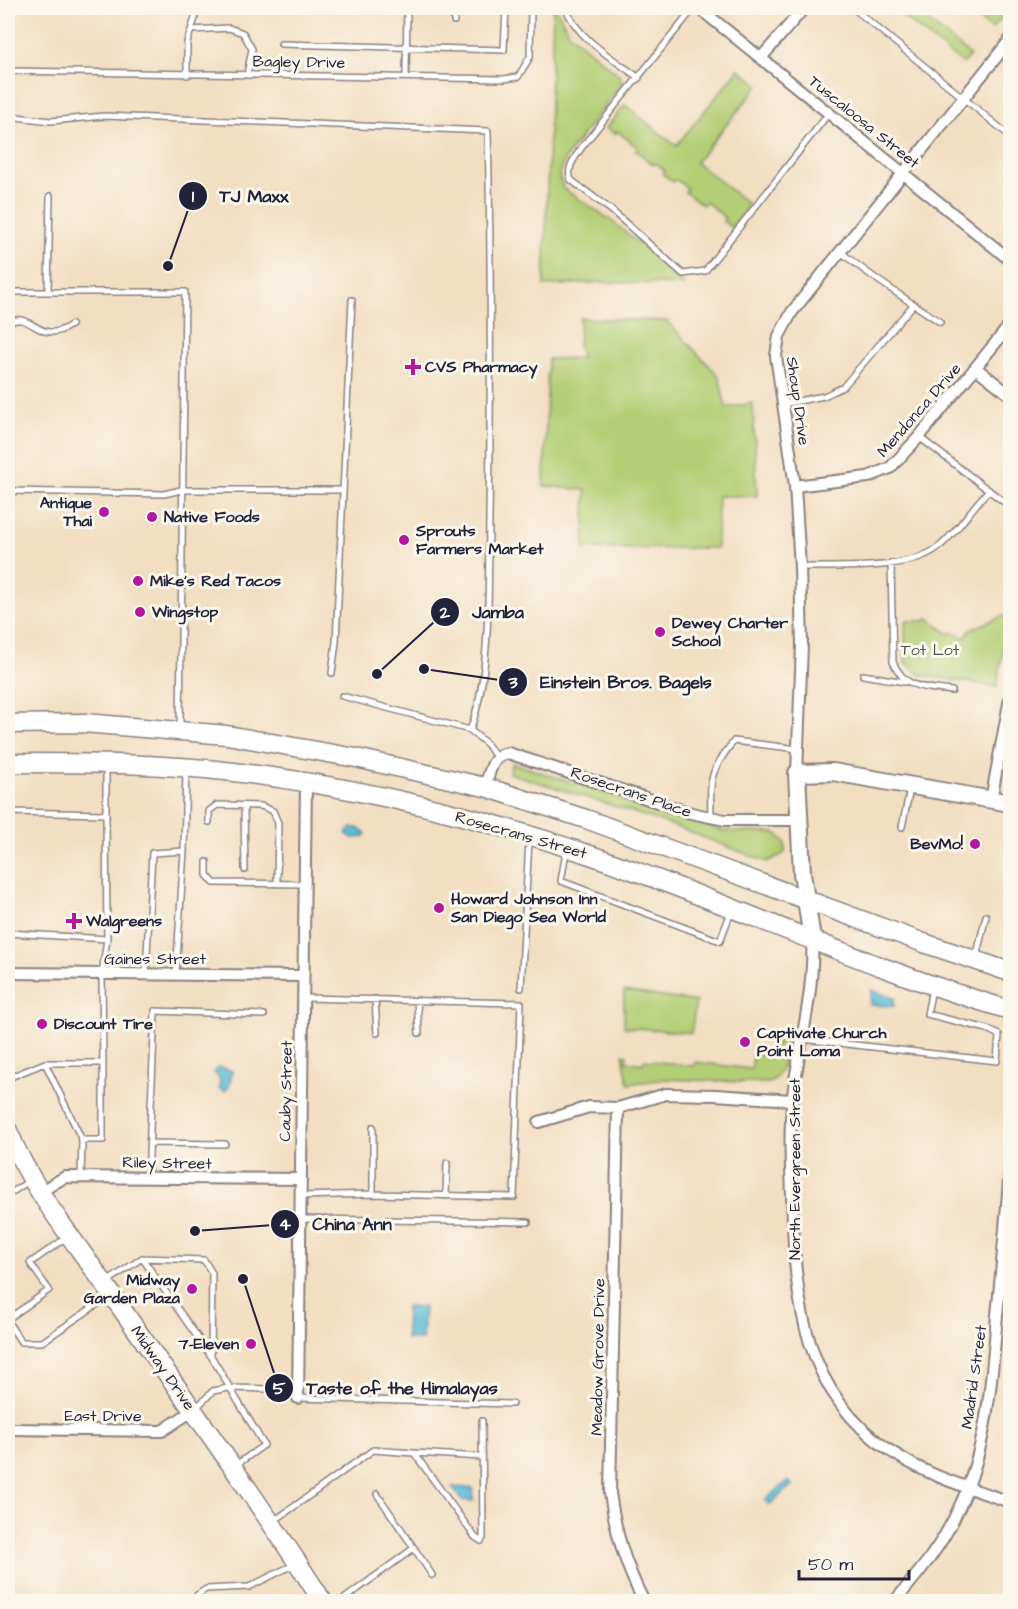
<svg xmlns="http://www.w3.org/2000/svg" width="1018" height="1609" font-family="'Architects Daughter',sans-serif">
<rect width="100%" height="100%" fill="#fbf7ec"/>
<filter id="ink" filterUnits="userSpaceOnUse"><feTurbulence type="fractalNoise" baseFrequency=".0167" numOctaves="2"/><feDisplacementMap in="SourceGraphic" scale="12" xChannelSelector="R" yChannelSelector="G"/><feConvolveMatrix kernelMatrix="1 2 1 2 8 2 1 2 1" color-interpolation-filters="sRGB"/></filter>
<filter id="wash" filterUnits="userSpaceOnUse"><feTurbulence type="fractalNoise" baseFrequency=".008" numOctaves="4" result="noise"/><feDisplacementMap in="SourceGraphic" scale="24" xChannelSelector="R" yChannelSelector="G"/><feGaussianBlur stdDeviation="1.35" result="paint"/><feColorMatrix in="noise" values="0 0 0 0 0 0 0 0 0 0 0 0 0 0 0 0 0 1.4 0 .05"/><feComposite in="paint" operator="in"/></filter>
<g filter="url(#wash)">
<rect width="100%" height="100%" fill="#f2dec1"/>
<path fill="#b4ce74" stroke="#6b7858" stroke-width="1.5" d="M553,8H556L570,34L619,75L622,82L565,159L559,174L563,188L613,222L662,262L683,285L603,282L544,286Z
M892,8H912L970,55L963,64Z
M966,8H1002L1007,11L992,29Z
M739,69L759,85L696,162L749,205L732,228L723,221L725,218L706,202L703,205L685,192L687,188L675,179L673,182L663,174L665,171L655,163L653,165L636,150L637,147L617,131L615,134L606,128L625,105L676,146Z
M580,318L667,321L719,376L726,408L753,403L757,496H718L717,548L584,549L586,490L544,486L548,359L582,358L578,346Z
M1002,616L1008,617L997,687L920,675L905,662V621H925L928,618L949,634L953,632L965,638L970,630Z
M512,763L723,831L776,833L785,842V853L767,862L663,822L509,773Z
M624,991L696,1002L691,1033L624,1027Z
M778,1036L786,1037C784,1054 785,1074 769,1083L665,1079L628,1084L623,1054L627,1055L626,1061L643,1064L644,1060L694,1066L695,1062L751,1069L753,1053L767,1055L769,1048L776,1049Z"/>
<path fill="#56bad5" stroke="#3c6e88" stroke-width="1.5" d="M352,828H358L366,833L364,837L353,838L346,834Z
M871,990L894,998V1006L870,1005Z
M219,1067L232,1071L229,1087L225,1091L219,1088L220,1080L214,1072Z
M406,1307H424L422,1340L406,1339Z
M788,1481L792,1485L769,1505L765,1500Z
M452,1487L473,1488V1501L462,1500Z"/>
</g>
<g filter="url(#ink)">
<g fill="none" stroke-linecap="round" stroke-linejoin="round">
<defs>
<path id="lane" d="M566,8C576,38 614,59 639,78
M694,8L582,147C575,158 566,167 571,180L611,210L683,274L705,271L829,113
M853,8L1010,136
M454,21V8
M191,30L229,28L243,33L252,49L247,75
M281,44L504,50L506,8
M8,71L504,79L518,77L530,57L531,8
M187,75V42L195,18V8
M406,77L407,8
M8,116L51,121L104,116L488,131C491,260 491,389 489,518C488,580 492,674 470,730
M841,252C872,278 906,299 940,322
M8,292H185L180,727
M48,292L50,196
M8,323C32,309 38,347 71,325
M783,404L824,396L843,387L914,304
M919,437L1008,505
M8,491L164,494L181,490H343
M891,563L893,662C905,690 925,687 952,691
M800,567C841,566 908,572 940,546C959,530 972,507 989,490
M332,673L336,642L352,300
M863,675L905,682
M342,696L470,730L487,744L496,757
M244,806L245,870
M8,812L106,814V767
M711,816C710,778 709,772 734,741L798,749
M209,822V811L217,805L261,806L273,811L278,823L277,882
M902,827L910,789
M184,851L186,771
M566,852L561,881L720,941L731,912
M207,862V875L214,883L303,884
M8,933L107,939
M976,958L986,916
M146,974L152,853L184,851L176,974
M521,988L529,840
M375,999L377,1033
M417,1000L419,1033
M802,1039L997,1061L999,1035L987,1029L927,1014L932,989
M45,1063H103V1140H82
M103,1063L102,974L107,939L106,814
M8,1078L45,1063L82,1140L81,1177
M150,1143L225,1144
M148,1178L155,1011L264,1015
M373,1194V1127
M8,1195L29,1181
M301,1196L373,1194L514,1197L521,1003L304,998
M446,1196L447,1163
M300,1219L528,1222
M142,1258L210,1355
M107,1282L142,1258L204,1260L212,1273L211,1356L264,1445L236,1465
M8,1319L49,1290L30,1263L66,1238
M8,1322L21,1342H42L108,1297
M298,1398L512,1404
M196,1408L213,1391L228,1388L272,1389
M482,1457L414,1453L475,1537L481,1541L483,1538L482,1421
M274,1521L373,1450L414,1453
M414,1548L432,1575
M196,1602L197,1595L206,1589L249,1587L295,1564
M340,1602L414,1548L377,1494
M492,1602H495"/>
<path id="street" d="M699,8L1010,260
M761,58L804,8
M976,368L1010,395
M795,486L868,477L890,468L919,437L1010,325
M797,773L802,645L800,567L795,486L776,356L779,336L792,312L1010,40
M485,787C490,772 491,756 508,753L691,813L725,820H800
M991,800L1010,698
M812,939C815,991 799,1044 793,1096C788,1137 792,1182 793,1223C796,1321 813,1408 905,1460C937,1479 976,1490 1010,1502
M8,973L303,976
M618,1108L610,1493C616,1535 625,1564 644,1602
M539,1122L589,1107L618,1108L666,1094L715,1095L792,1100
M38,1193L65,1177L301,1179
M298,1398L306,784
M8,1429L162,1431L192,1411
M894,1602C920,1572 943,1544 959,1508C987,1449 992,1379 997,1315C1002,1267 1006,1218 1010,1169"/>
<path id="secondary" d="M812,939L802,873L797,773L833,772L1010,803"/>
<path id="primary" d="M8,724L84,723L227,735L356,758L485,787L586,819L924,943L1010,972
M8,763C74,763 140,763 206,769C336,782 470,813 593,856C733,904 868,969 1010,1010
M8,1131C33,1192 75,1241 112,1295C183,1397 256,1497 323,1602"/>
</defs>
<use href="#lane" stroke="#8a807e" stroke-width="8"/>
<use href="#street" stroke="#8a807e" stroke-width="14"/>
<use href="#secondary" stroke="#8a807e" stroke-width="20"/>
<use href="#primary" stroke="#8a807e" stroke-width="21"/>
<use href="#lane" stroke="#fff" stroke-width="5"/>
<use href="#street" stroke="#fff" stroke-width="10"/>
<use href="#secondary" stroke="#fff" stroke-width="16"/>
<use href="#primary" stroke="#fff" stroke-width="18"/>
</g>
</g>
<g fill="#b5179e" stroke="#fbf7ec" stroke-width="2">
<path d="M410 358h6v6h6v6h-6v6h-6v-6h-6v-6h6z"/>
<circle cx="104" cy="512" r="6"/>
<circle cx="152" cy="517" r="6"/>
<circle cx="404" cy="540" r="6"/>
<circle cx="138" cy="581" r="6"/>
<circle cx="140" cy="612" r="6"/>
<circle cx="660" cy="632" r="6"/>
<circle cx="975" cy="844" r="6"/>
<circle cx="439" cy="908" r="6"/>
<path d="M71 912h6v6h6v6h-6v6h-6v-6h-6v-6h6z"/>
<circle cx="42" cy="1024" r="6"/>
<circle cx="745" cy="1042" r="6"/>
<circle cx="192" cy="1289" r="6"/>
<circle cx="251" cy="1344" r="6"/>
</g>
<g text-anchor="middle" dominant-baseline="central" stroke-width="6" stroke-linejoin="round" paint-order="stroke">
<g font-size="16" fill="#22223b" stroke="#fbf7ec">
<text transform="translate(299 62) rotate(1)">Bagley Drive</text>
<text transform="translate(864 122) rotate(39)">Tuscaloosa Street</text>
<text transform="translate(798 401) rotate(82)">Shoup Drive</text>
<text transform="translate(919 410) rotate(-49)">Mendonca Drive</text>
<text transform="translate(631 792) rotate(19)">Rosecrans Place</text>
<text transform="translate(521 835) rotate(16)">Rosecrans Street</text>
<text x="155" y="959">Gaines Street</text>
<text transform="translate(286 1091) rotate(-89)">Cauby Street</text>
<text transform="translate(167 1163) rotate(1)">Riley Street</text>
<text transform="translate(795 1169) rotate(-90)">North Evergreen Street</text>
<text transform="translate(598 1357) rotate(-89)">Meadow Grove Drive</text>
<text transform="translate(163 1368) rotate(55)">Midway Drive</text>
<text transform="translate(974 1377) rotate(-82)">Madrid Street</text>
<text x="103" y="1416">East Drive</text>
</g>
<g font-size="16" font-weight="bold" fill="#22223b" stroke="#fbf7ec" text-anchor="start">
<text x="425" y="367">CVS Pharmacy</text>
<text x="92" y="503" text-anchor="end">Antique<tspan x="92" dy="18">Thai</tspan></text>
<text x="164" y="517">Native Foods</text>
<text x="416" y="531">Sprouts<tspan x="416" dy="18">Farmers Market</tspan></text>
<text x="150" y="581">Mike’s Red Tacos</text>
<text x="152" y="612">Wingstop</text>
<text x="672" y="623">Dewey Charter<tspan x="672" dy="18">School</tspan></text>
<text x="963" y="844" text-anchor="end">BevMo!</text>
<text x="451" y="899">Howard Johnson Inn<tspan x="451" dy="18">San Diego Sea World</tspan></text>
<text x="86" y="921">Walgreens</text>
<text x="54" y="1024">Discount Tire</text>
<text x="757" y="1033">Captivate Church<tspan x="757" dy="18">Point Loma</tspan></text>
<text x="180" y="1280" text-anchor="end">Midway<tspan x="180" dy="18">Garden Plaza</tspan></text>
<text x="239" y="1344" text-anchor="end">7-Eleven</text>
</g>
<g font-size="16" fill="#4e564c" stroke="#fbf7ec">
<text x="930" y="650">Tot Lot</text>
</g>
</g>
<path fill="none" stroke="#22223b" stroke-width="2" d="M168 266L193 196M377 674L445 612M424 669L513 682M195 1231L285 1224M243 1279L279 1388"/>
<g fill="#22223b" stroke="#fbf7ec" stroke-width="2">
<circle cx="168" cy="266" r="6"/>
<circle cx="377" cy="674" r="6"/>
<circle cx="424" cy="669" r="6"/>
<circle cx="195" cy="1231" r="6"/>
<circle cx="243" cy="1279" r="6"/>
<circle cx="193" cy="196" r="15"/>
<circle cx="445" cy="612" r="15"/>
<circle cx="513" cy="682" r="15"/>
<circle cx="285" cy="1224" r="15"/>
<circle cx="279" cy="1388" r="15"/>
</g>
<g font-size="18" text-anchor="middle" font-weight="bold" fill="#fff">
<text x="193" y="202">1</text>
<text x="445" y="618">2</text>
<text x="513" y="688">3</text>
<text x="285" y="1230">4</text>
<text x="279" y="1394">5</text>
</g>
<g font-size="18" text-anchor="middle" font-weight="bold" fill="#22223b" stroke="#fbf7ec" stroke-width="6" stroke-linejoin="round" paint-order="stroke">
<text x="254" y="202">TJ Maxx</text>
<text x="498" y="618">Jamba</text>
<text x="626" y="688">Einstein Bros. Bagels</text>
<text x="352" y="1230">China Ann</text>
<text x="402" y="1394">Taste of the Himalayas</text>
</g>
<rect width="1018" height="1609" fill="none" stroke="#fbf7ec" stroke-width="30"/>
<path d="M799 1570v9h110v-9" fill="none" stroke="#22223b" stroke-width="3"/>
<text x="808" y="1570" font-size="18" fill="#22223b" stroke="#fbf7ec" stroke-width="4.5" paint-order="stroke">50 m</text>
</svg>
